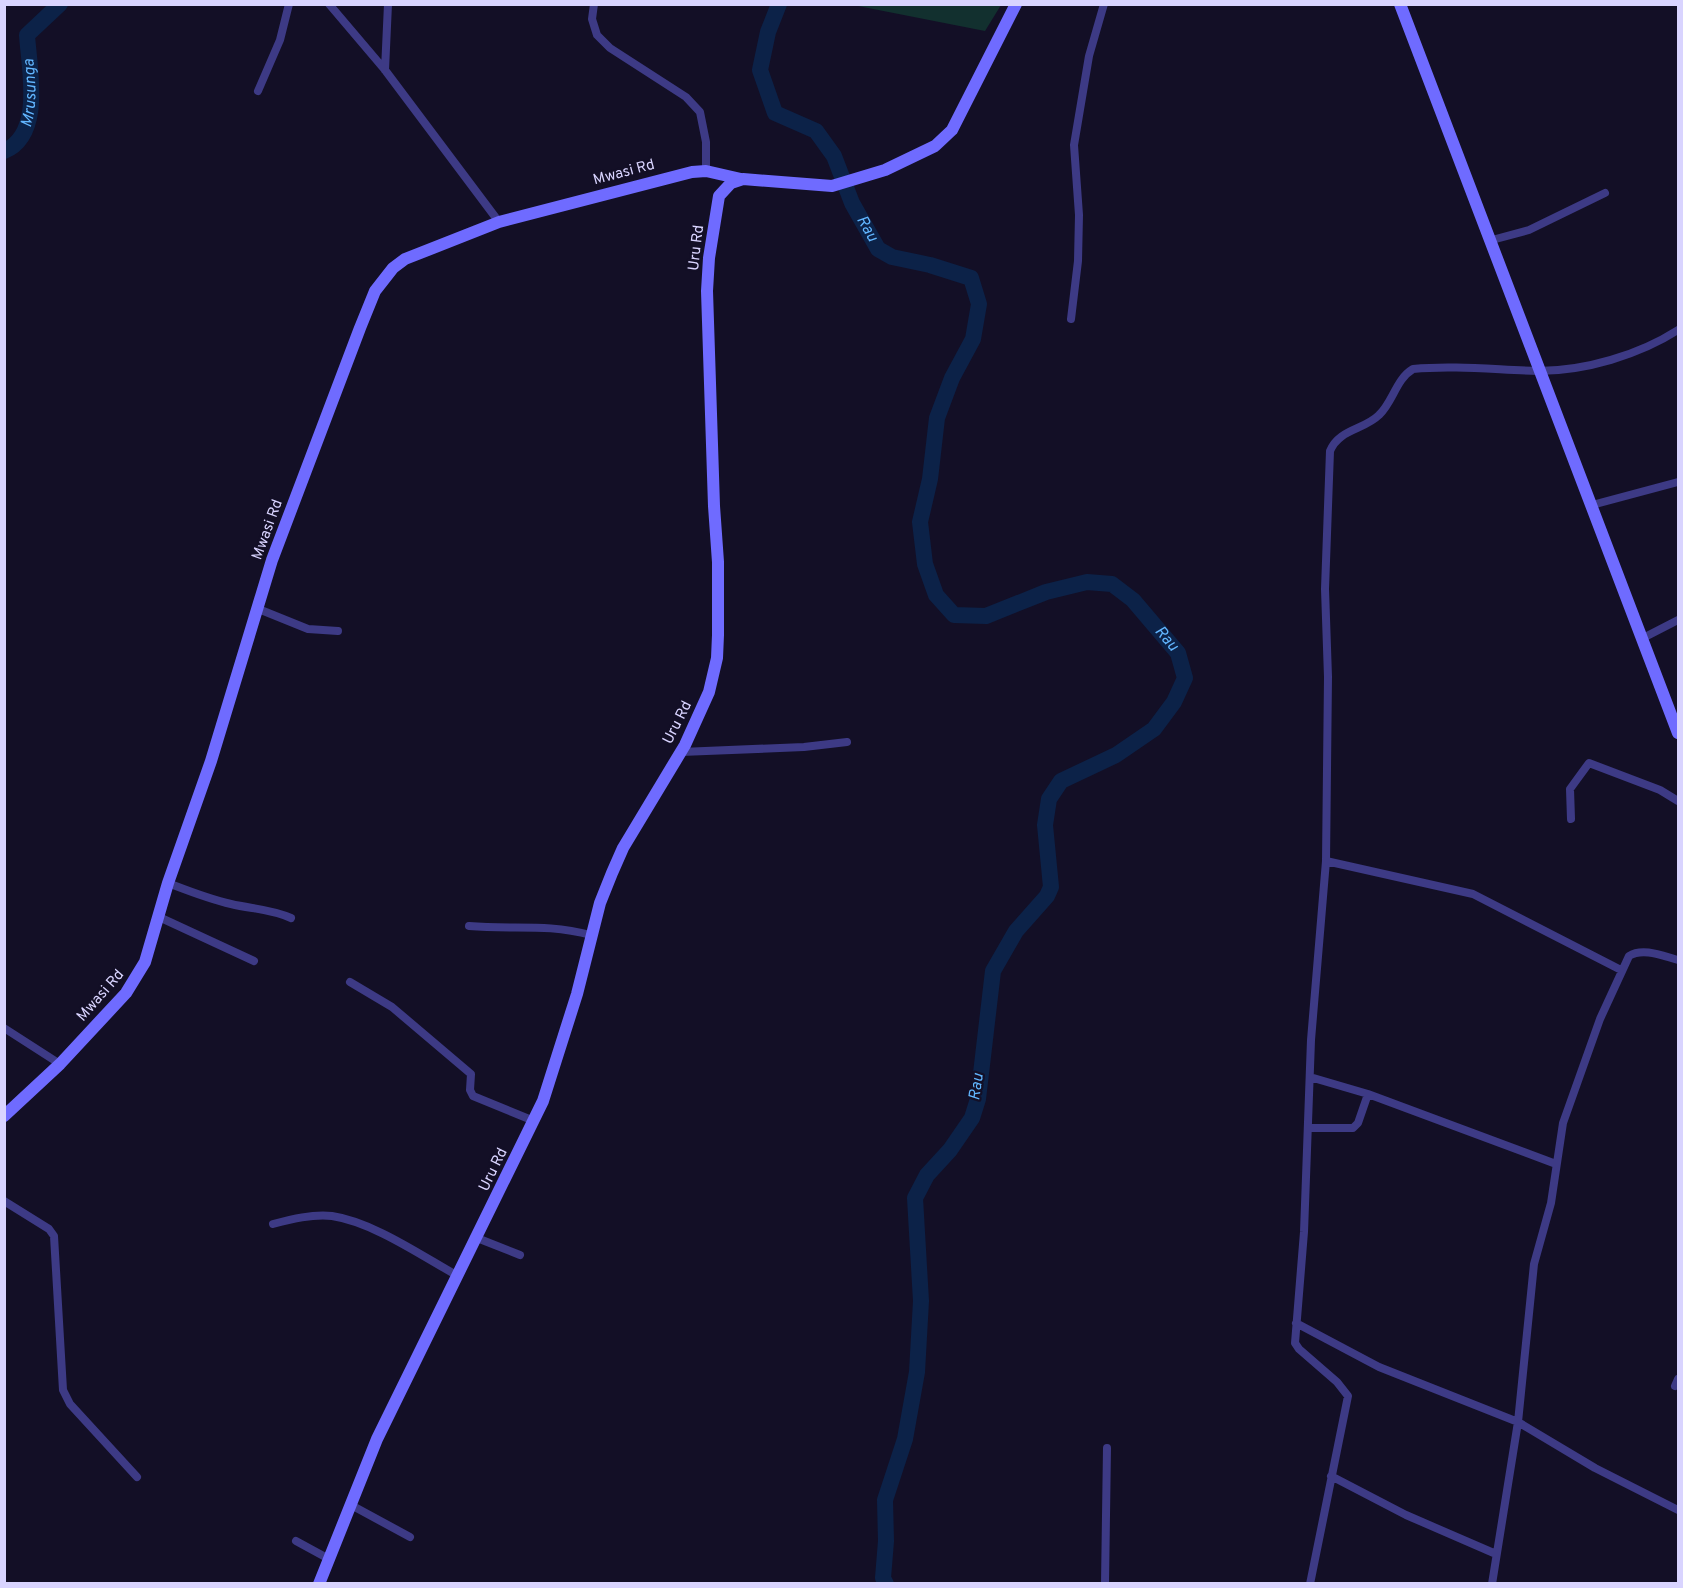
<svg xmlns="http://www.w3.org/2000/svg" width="1683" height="1588" font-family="Overpass,sans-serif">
<rect width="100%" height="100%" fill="#130f26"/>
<path fill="#12302f" d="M853,5H1001L985,31Z"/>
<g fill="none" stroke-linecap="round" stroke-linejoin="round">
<g stroke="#0c2248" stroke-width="16">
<path id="s1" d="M779,4L768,32L760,70L775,113L816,131L834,156L852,203L878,249L892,257L930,265L971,278L979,304L973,339L952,378L937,418L930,479L920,522L925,564L936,595L954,615L986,616L1046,592L1087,582L1112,584L1133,600L1178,653L1185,678L1174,702L1154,729L1116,755L1061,781L1049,799L1045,825L1051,887L1047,896L1016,931L993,971L978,1099L972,1118L950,1150L927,1175L915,1198L921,1301L917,1372L905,1439L885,1500L886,1541L883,1578L886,1584"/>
<path id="s2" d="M4,151C44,135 29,68 27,35L60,4"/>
</g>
<path stroke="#3d3a85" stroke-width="8" d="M329,4L385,70L499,222
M594,4L592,19L597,35L610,48L686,97L700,112L706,142V171
M385,70L388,4
M258,91L280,40L289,4
M1492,240L1529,230L1605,193
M1071,319L1078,261L1079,215L1074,145L1089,56L1104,4
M1592,505L1678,482
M256,608L308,629L338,631
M1643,638L1678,620
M681,752L804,747L847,742
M1571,819L1570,789L1589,763L1660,790L1678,801
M1326,861L1473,894L1621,970
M168,883C189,891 209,899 231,904C252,909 271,909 291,918
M159,917L254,961
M469,926C514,930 545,923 591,935
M350,982L392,1007L471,1074L470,1090L473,1096L534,1121
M4,1028L60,1064
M1310,1077L1368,1094L1556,1164
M1309,1128H1353L1358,1123L1368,1094
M4,1201L49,1229L54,1236L63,1390L70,1404L137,1477
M273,1224C292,1219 312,1214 332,1216C373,1222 422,1256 458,1276
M477,1238L520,1255
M1296,1323L1379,1367L1518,1422L1595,1468L1678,1510
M1675,1386L1678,1379
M1331,1476L1406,1515L1496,1554
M351,1505L410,1537
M296,1541L329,1559
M1105,1584L1107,1448
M1310,1584L1348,1396L1337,1382L1299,1349L1295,1343L1304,1232L1311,1040L1326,861L1328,677L1325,589L1330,451C1339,429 1364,430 1379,415C1393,402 1396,379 1413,369C1454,365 1497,370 1538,371C1585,371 1639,355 1678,330
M1492,1584L1518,1422L1534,1264L1551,1203L1563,1123L1600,1019L1629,956C1643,947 1663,956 1678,960"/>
<path stroke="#6f6bff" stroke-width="12" d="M1400,4L1678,733
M4,1116L60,1064L126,993L145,962L168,883L211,761L272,560L360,328L375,291L393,268L405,259L499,222L692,172L706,171L741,179
M319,1584L377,1439L543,1101L577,994L600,903L612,873L623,848L685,745L709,692L717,658L718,635V562L714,506L707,291L709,258L719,196L731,183L743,179L832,186L885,170L935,146L952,130L1016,4"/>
</g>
<g text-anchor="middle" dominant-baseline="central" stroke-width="4.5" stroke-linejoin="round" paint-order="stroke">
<g font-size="15" fill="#d9d4ff" stroke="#130f26">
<text transform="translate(624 173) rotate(-15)">Mwasi Rd</text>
<text transform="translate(697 248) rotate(-83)">Uru Rd</text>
<text transform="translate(268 530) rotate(-70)">Mwasi Rd</text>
<text transform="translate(678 723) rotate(-63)">Uru Rd</text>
<text transform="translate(101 996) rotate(-49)">Mwasi Rd</text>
<text transform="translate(494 1170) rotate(-64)">Uru Rd</text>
</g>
<g font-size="16" font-style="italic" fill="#62b6ff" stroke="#130f26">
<text stroke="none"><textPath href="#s2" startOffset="68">Mrusunga</textPath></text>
<text stroke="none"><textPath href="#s1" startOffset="270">Rau</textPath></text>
<text stroke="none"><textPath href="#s1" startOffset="990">Rau</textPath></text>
<text transform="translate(977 1087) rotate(-82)">Rau</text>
</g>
</g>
<rect width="1683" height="1588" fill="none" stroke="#d9d4ff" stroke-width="12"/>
</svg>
